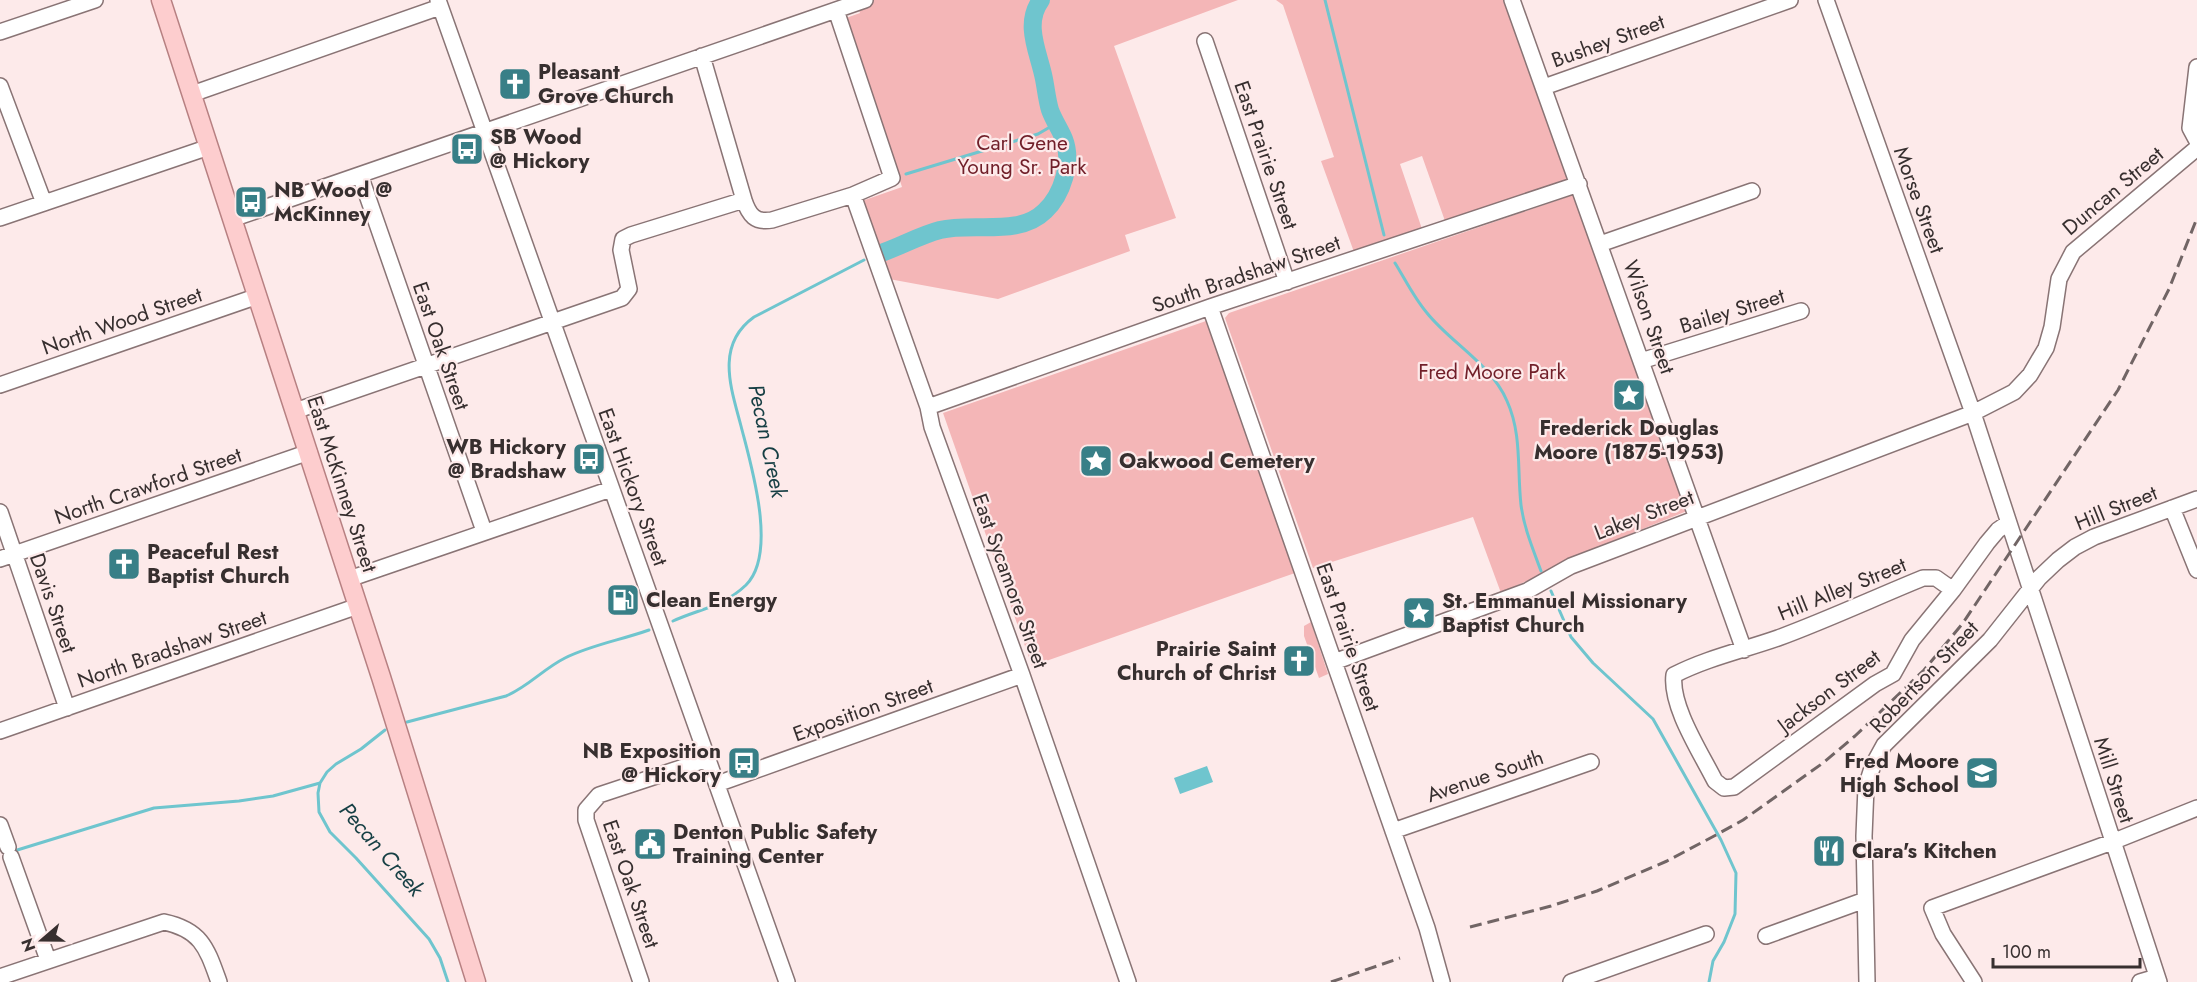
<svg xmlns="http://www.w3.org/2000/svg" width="2197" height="982" font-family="Jost,sans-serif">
<rect width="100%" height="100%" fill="#fdeaea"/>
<path fill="#f4b6b7" d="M856,0H1238L1114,46L1176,218L1125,235L1130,251L998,299L889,279L862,201L902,187L846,18L860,13Z
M1276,0H1503L1568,181L1445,221L1422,156L1400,164L1422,229L1354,252L1321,161L1334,157L1283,5Z
M1573,195L1687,511L1608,543L1501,593L1473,517L1313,568L1225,318L1229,313Z
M1206,321L1295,573L1032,666L943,413Z
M1311,622L1328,674L1319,678L1304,636V626Z"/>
<path fill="#6fc5ce" d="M1207,766L1213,782L1180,794L1174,778Z"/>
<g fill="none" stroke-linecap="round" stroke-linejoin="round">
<path stroke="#6fc5ce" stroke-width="3" d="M1325,0L1384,235
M906,174L1038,134L1050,127L1054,121
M1395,263C1405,279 1414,298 1427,313C1451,343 1491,364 1507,401C1522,434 1517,469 1521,505C1524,528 1533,549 1541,571
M1551,591L1571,637L1593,663L1653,719L1721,840L1736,873L1735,914L1724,942L1713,961L1709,982
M673,621C699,609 723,607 746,585C778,553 751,465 741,426C731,388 715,345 754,317L864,260
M407,722L506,696C528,687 543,669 565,658C591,645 621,640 649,630
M385,730L361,749L336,764L327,772L320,783L318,793L319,812L330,832L356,858L429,939L440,958L448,982
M14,851L154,808L239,801L273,796L320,783"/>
<path stroke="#6fc5ce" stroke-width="18" d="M884,252C903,245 921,235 940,230C974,222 1019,237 1045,211C1062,195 1073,162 1064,139C1060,129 1054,121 1050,110C1047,100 1046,89 1044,79C1039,53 1023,24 1041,0"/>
<defs>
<path id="minor" d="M438,0L787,982
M1512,0L1744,650
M1826,0L1973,413L2159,982
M0,32L95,0
M1205,41L1287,282
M702,56L744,200C749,215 755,223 772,220L853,195L892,178L836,10
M2197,67L2190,128L2197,141
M0,86L44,203
M1544,87L1790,0
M192,94L440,7
M360,175L484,531
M853,195L928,407L932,427L1022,675L1128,982
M0,218L209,147
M232,219L865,0
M1600,244L1752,191
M1210,307L1427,928L1442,982
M1641,361L1801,311
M0,385L258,296
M928,407L1210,307L1579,184
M295,411L622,298L629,289L621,250L623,239L631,235L744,200
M2172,508L2197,570
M0,512L67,708
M0,559L309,452
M349,579L611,489
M1953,590L1936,578H1923C1874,598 1827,620 1778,638C1744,650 1707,658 1674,675C1670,706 1701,753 1715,781L1724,788L1734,787L1875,684L1893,674L1912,640L1953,590L1987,543L1998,530L2008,523
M1334,662L1527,591L1571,566L1973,413L2014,392L2030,375L2046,348L2052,327L2059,279L2073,252L2197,148
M0,731L358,606
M717,784L1022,675
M0,825L8,847
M1393,831L1591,762
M11,857L48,960
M1766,936L1865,900
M0,977L164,922C202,930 207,949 219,982
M641,982L586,820V810L599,795L708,759
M1571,982L1706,934
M1867,982L1864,836L1866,787L1873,765L1884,745L1990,640L2039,578L2058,560L2075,547L2094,537L2197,499
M1974,982L1943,934L1932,908L2112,842L2197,808
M2140,982L2157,977"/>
<path id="major" d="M161,0L381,677L476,982"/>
</defs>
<use href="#minor" stroke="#897475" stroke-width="18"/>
<use href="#major" stroke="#b78082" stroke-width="21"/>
<use href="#minor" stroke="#fff" stroke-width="15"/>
<use href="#major" stroke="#fdcdce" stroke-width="18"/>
<path stroke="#716565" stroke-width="3" stroke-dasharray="12 6" stroke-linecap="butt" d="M1470,927L1551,906L1597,891L1667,861L1716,835L1743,820L1823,763L1855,736L1924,670L1963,623L2118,390L2169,289L2197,218
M1331,982L1400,958"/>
</g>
<defs>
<symbol id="church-square" viewBox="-11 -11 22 22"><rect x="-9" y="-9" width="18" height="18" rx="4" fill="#387f87" stroke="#fdeaea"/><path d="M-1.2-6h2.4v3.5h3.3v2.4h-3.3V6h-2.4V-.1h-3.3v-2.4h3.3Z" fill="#fff"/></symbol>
<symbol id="bus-square" viewBox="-11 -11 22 22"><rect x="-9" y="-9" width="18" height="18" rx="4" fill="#387f87" stroke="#fdeaea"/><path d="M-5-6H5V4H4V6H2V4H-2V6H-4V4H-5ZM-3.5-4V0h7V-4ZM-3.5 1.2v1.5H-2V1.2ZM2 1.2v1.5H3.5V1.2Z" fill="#fff"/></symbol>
<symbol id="sight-square" viewBox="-11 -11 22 22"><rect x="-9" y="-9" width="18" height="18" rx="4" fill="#387f87" stroke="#fdeaea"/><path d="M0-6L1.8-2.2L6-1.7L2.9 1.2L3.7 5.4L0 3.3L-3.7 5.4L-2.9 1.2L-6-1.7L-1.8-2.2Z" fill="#fff"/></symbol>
<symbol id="fuel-square" viewBox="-11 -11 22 22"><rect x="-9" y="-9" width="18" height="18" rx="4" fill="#387f87" stroke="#fdeaea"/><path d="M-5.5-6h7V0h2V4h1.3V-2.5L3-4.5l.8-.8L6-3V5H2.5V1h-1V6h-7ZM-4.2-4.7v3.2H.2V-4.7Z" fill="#fff"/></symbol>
<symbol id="school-square" viewBox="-11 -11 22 22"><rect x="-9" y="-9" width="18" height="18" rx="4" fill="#387f87" stroke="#fdeaea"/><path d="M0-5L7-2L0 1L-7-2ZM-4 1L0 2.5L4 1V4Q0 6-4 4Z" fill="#fff"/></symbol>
<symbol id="civic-square" viewBox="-11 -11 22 22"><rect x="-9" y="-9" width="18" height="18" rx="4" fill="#387f87" stroke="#fdeaea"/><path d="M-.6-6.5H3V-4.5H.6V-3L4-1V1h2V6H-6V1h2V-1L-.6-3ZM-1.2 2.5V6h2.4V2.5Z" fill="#fff"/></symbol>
<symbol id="restaurant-square" viewBox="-11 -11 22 22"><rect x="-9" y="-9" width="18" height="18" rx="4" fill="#387f87" stroke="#fdeaea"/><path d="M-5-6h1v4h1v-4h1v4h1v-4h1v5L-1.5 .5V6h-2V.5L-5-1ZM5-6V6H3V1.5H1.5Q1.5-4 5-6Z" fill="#fff"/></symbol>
</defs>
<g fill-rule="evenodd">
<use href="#church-square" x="496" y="65" width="38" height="38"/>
<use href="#bus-square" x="448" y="130" width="38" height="38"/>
<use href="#bus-square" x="232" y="183" width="38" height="38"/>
<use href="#sight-square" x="1610" y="376" width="38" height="38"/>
<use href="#bus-square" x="570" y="440" width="38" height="38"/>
<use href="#sight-square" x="1077" y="442" width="38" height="38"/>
<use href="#church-square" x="105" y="545" width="38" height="38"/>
<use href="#fuel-square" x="604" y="581" width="38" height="38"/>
<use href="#sight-square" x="1400" y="594" width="38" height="38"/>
<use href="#church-square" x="1280" y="642" width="38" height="38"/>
<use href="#bus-square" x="725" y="744" width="38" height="38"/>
<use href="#school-square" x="1963" y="754" width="38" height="38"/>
<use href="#civic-square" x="631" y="825" width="38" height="38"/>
<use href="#restaurant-square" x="1810" y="832" width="38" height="38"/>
</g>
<g text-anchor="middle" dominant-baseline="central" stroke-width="4.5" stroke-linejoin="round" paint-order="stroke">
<g font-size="21" fill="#372f2f" stroke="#fdeaea">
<text transform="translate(1608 41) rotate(-20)">Bushey Street</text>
<text transform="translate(1266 155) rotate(71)">East Prairie Street</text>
<text transform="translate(2113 191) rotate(-40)">Duncan Street</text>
<text transform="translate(1919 200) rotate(70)">Morse Street</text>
<text transform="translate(1246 274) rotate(-19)">South Bradshaw Street</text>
<text transform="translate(1732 311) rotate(-17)">Bailey Street</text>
<text transform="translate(1649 317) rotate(71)">Wilson Street</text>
<text transform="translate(122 321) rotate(-19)">North Wood Street</text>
<text transform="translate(441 346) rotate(71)">East Oak Street</text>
<text transform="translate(342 484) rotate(72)">East McKinney Street</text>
<text transform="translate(148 486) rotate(-19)">North Crawford Street</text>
<text transform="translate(633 487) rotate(70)">East Hickory Street</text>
<text transform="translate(2116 508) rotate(-22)">Hill Street</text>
<text transform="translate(1644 515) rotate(-21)">Lakey Street</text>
<text transform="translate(1010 581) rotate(70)">East Sycamore Street</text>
<text transform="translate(1842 589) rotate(-22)">Hill Alley Street</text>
<text transform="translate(53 603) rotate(71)">Davis Street</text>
<text transform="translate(1348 637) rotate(71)">East Prairie Street</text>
<text transform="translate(172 649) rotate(-19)">North Bradshaw Street</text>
<text transform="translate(1924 677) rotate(-46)">Robertson Street</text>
<text transform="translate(1829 691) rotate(-37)">Jackson Street</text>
<text transform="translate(863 710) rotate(-20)">Exposition Street</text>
<text transform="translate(1485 776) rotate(-19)">Avenue South</text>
<text transform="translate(2114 780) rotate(72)">Mill Street</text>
<text transform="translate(631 884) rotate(71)">East Oak Street</text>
</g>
<g font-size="21" font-weight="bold" fill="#372f2f" stroke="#fdeaea" text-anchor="start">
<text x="538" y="72">Pleasant<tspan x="538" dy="24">Grove Church</tspan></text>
<text x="490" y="137">SB Wood<tspan x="490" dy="24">@ Hickory</tspan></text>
<text x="274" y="190">NB Wood @<tspan x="274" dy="24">McKinney</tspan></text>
<text x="1629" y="428" text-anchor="middle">Frederick Douglas<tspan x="1629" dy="24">Moore (1875-1953)</tspan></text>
<text x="566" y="447" text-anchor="end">WB Hickory<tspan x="566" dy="24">@ Bradshaw</tspan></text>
<text x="1119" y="461">Oakwood Cemetery</text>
<text x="147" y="552">Peaceful Rest<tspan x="147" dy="24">Baptist Church</tspan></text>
<text x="646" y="600">Clean Energy</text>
<text x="1442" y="601">St. Emmanuel Missionary<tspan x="1442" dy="24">Baptist Church</tspan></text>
<text x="1276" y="649" text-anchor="end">Prairie Saint<tspan x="1276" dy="24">Church of Christ</tspan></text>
<text x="721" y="751" text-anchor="end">NB Exposition<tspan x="721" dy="24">@ Hickory</tspan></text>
<text x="1959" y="761" text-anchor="end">Fred Moore<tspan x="1959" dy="24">High School</tspan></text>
<text x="673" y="832">Denton Public Safety<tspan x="673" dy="24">Training Center</tspan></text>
<text x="1852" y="851">Clara's Kitchen</text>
</g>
<g font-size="21" fill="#711f29" stroke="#fdeaea">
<text x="1022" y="143">Carl Gene<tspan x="1022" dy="24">Young Sr. Park</tspan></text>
<text x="1492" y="372">Fred Moore Park</text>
</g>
<g font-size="22" font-style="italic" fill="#163f44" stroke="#fdeaea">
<text transform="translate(768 441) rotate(78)">Pecan Creek</text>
<text transform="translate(382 849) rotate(49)">Pecan Creek</text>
</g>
</g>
<g transform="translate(42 940) rotate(250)" stroke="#fdeaea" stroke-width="4.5" paint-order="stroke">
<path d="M0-4.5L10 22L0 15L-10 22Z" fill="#372f2f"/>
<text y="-9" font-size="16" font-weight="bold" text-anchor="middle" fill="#372f2f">N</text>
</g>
<path d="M1993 958v9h147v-9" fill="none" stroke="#372f2f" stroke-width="3"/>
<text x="2002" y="958" font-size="18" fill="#372f2f" stroke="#fdeaea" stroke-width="4.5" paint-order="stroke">100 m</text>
</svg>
